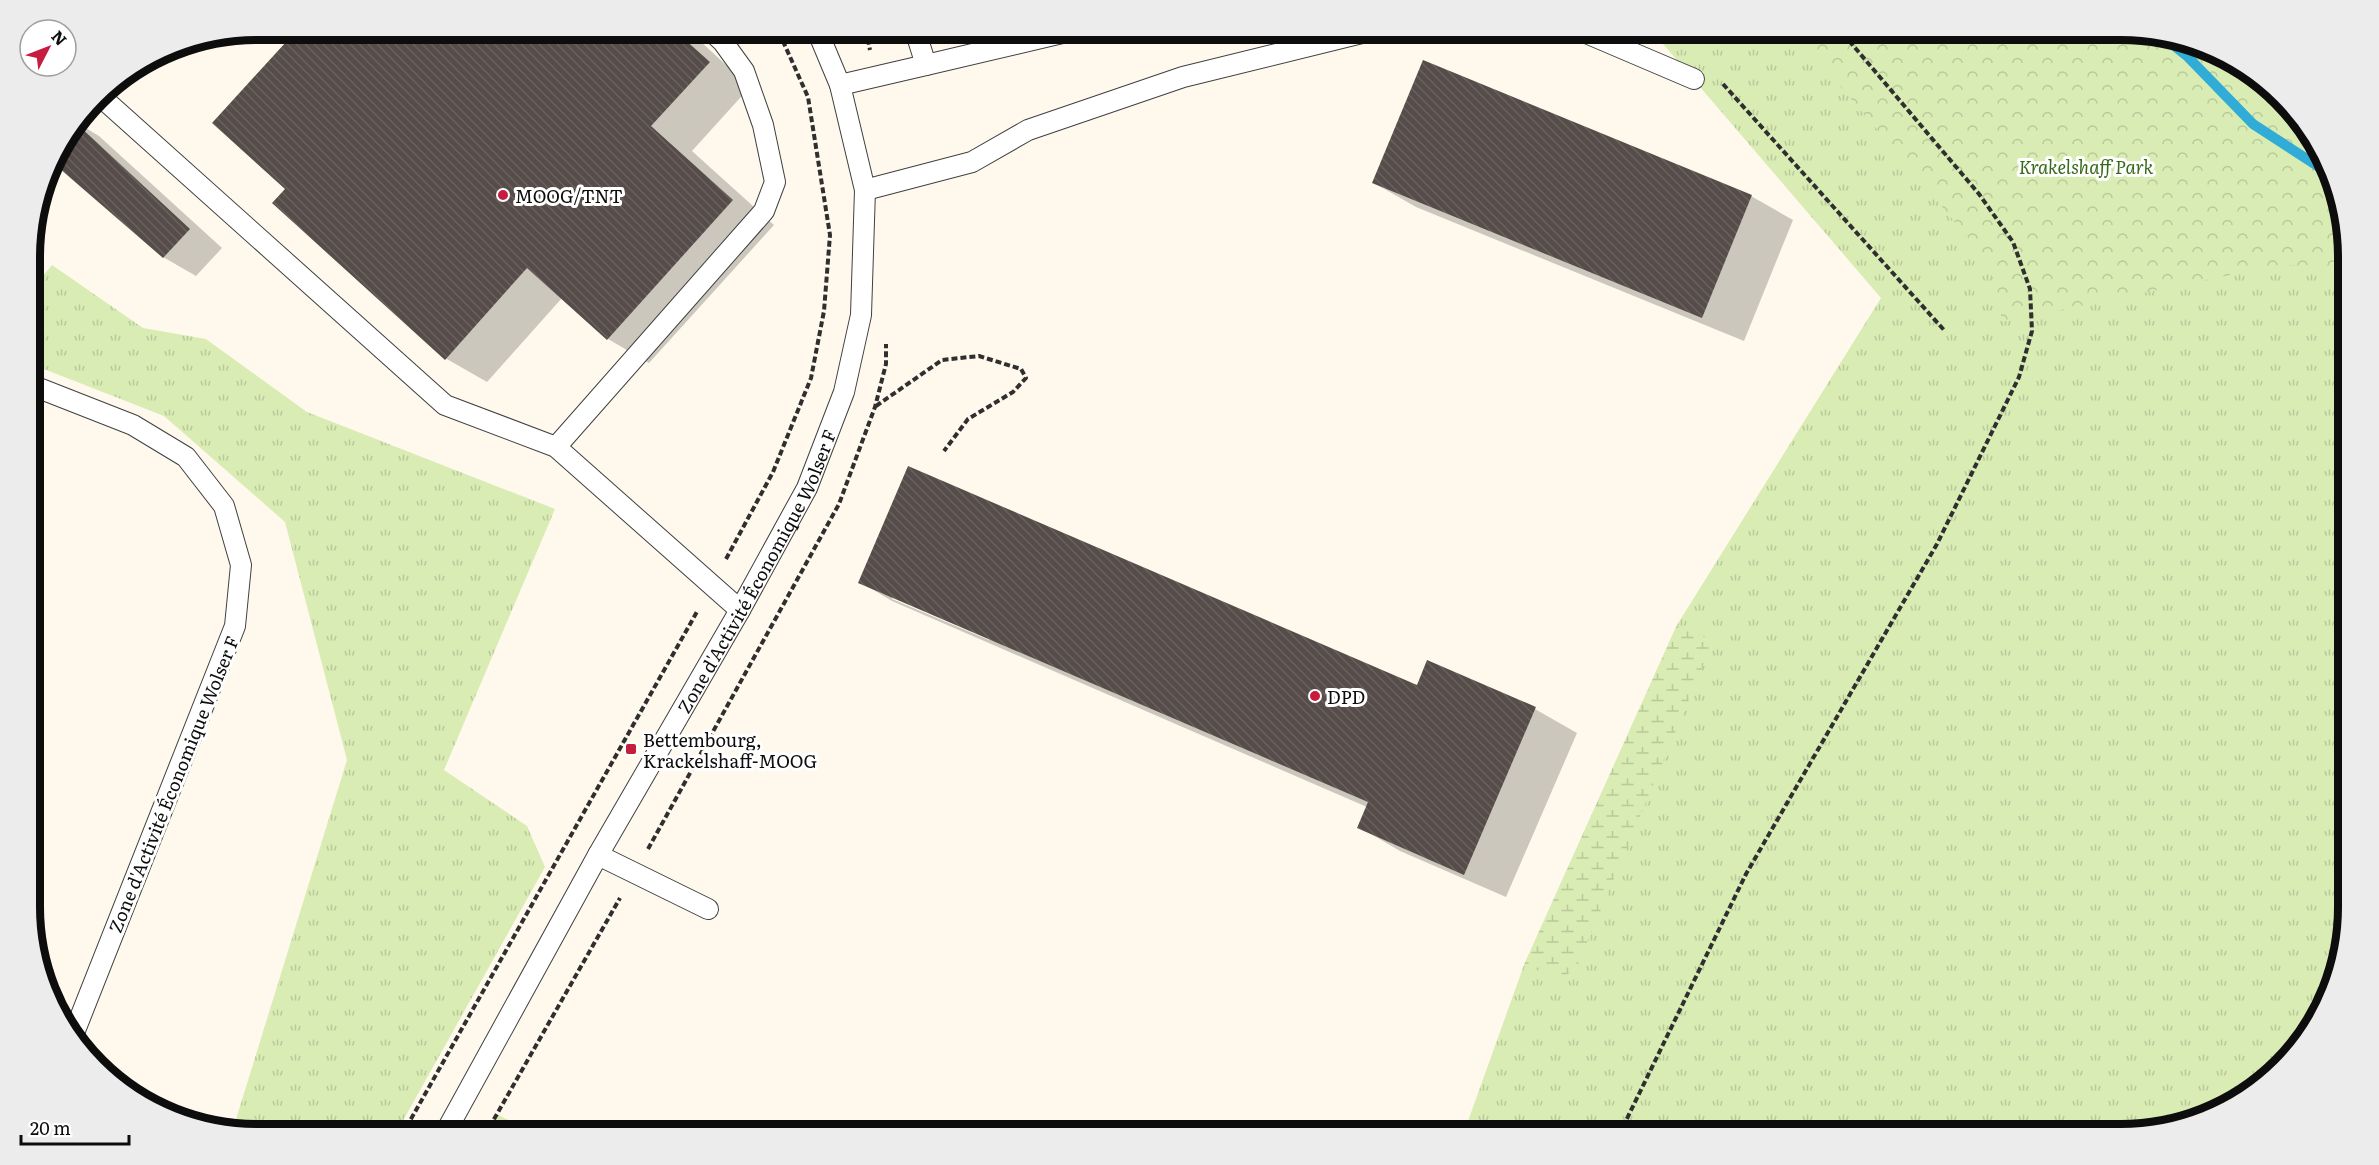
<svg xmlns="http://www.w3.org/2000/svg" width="2379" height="1165" font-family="Literata,serif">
  <defs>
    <pattern id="grass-tufts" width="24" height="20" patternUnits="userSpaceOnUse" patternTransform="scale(1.5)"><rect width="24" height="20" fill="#d9ecb4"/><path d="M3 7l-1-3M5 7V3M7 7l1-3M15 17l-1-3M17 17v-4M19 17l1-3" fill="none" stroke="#b9c99a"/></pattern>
    <pattern id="wetland-marsh" width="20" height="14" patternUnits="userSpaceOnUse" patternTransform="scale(1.5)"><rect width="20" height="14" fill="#d9ecb4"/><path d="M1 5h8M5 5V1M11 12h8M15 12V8" fill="none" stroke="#b9c99a"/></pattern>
    <pattern id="park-crowns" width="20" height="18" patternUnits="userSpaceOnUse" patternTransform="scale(1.5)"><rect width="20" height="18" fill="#d9ecb4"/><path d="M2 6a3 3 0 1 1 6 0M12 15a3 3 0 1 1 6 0" fill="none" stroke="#b9c99a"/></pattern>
    <pattern id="building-back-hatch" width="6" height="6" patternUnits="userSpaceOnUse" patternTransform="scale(1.5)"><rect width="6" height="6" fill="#564c49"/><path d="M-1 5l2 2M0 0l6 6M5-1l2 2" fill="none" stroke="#69615f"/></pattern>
  </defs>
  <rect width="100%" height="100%" fill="#fff9ed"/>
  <g fill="url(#grass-tufts)">
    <polygon points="1651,30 2122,30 2222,53 2302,119 2332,171 2347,228 2349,908 2326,1008 2293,1057 2248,1096 2195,1123 2136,1135 1463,1135 1524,965 1677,625 1881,298"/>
    <polygon points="52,265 143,328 206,339 307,412 555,509 444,770 527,826 545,867 395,1135 257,1135 233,1129 347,760 285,522 164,416 31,364 31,290"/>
    <polygon points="496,1114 540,1135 485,1135"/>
  </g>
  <polygon fill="url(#wetland-marsh)" points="1677,625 1703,636 1711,647 1576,969 1559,979 1524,965"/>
  <polygon fill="url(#park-crowns)" points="1793,30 2122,30 2222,53 2302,119 2332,171 2347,228 2347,269 2340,266 2279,265 2002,322 1997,290 1981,253"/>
  <g fill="#0003" fill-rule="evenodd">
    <polygon points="299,30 688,30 750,87 692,151 774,225 649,363 608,339 562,298 487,382 445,358 287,189"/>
    <polygon points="79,124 99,136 222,248 196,276 163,257 53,160"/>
    <polygon points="1374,183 1751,196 1793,220 1744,341 1416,207"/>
    <path d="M860 582 1535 709 1577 733 1506 897 1400 851 1359 827 1367 807 892 601ZM892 596 990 638 989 640 892 599Z"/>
  </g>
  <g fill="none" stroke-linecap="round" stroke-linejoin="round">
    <polyline stroke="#30acd6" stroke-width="10" points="2167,40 2187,56 2253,124 2333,176"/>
  </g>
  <g fill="url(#building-back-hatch)">
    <polygon points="297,30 674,30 710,62 651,126 733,200 607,340 527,268 445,360 272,203 285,189 212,123"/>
    <polygon points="1423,60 1752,195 1702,318 1372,183"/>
    <polygon points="78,125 190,229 163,258 52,162 54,156"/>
    <polygon points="908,466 1417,685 1427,660 1536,707 1464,875 1357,828 1368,802 858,583"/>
  </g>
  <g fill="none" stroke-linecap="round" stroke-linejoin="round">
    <g stroke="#404040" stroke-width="22">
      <g id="lane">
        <polyline points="1579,30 1694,79"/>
        <polyline points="926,65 1075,30"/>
        <polyline points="840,85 926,65 915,30"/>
        <polyline points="100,96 445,405 556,447 740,610"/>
        <polyline points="865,190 972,162 1028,130 1183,77 1374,30"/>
        <polyline points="31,385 133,425 186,457 224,506 241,565 235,626 72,1038"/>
        <polyline points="556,447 764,211 775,182 763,125 744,71 723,42 710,30"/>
        <polyline points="598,855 708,909"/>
        <path id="s1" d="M444 1135 598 855 740 610 807 488 844 392 861 315 865 190 840 85 817 30"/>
      </g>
    </g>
    <g stroke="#2f2f2f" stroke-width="4" stroke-dasharray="6 3" stroke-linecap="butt">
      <polyline points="866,30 870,50"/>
      <polyline points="1674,30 1685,43"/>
      <polyline points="2210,51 2248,75"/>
      <polyline points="1723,84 1944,330"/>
      <polyline points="876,406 942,360 979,356 1021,369 1026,378 1013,392 968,419 944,451"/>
      <polyline points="726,559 773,472 811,378 824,311 830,235 808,97 778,30"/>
      <polyline points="648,849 839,504 875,407 886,364 886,344"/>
      <polyline points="402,1135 698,610"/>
      <polyline points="485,1135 620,898"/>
      <polyline points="1619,1135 1746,874 1937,544 2019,377 2032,331 2030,289 2013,242 1979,194 1840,30"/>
    </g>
    <use href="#lane" stroke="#fff" stroke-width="20"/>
  </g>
  <g fill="#c61c3d" stroke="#fff" stroke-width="2">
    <circle cx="503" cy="195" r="6"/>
    <circle cx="1315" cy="696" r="6"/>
    <rect x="625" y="743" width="12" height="12" rx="3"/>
  </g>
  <g text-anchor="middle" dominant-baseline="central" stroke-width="6" stroke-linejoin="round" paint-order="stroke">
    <g font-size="18" font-style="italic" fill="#366919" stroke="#fff">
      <text x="2086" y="166">Krakelshaff Park</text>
    </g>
    <g font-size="18" fill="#0d0d0d" stroke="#fff" text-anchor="start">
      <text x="515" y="195">MOOG/TNT</text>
      <text x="1327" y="696">DPD</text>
      <text x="643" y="739">Bettembourg,<tspan x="643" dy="21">Krackelshaff-MOOG</tspan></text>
    </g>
    <g font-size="18" fill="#0d0d0d" stroke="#fff">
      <text stroke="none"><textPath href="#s1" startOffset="645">Zone d'Activité Économique Wolser F</textPath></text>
      <text transform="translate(173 784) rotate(-68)">Zone d'Activité Économique Wolser F</text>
    </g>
  </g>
  <path d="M0 0H2379V1165H0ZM257 40H2121A217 217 0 0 1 2338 257V907A217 217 0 0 1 2121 1124H257A217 217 0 0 1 40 907V257A217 217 0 0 1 257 40Z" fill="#ececec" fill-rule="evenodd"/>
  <path fill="none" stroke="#0d0d0d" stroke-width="8" d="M257 40H2121A217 217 0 0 1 2338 257V907A217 217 0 0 1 2121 1124H257A217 217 0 0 1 40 907V257A217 217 0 0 1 257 40Z"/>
  <g transform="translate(48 48) rotate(48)"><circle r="28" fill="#ffffff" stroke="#9e9e9e" stroke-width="1.5"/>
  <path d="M0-4.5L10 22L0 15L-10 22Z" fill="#c61c3d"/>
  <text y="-9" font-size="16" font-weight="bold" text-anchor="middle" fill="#0d0d0d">N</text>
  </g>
  <path d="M21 1135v9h108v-9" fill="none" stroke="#0d0d0d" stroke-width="3"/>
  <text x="30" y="1135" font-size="18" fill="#0d0d0d" stroke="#ffffff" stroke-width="4.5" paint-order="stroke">20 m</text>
</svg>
